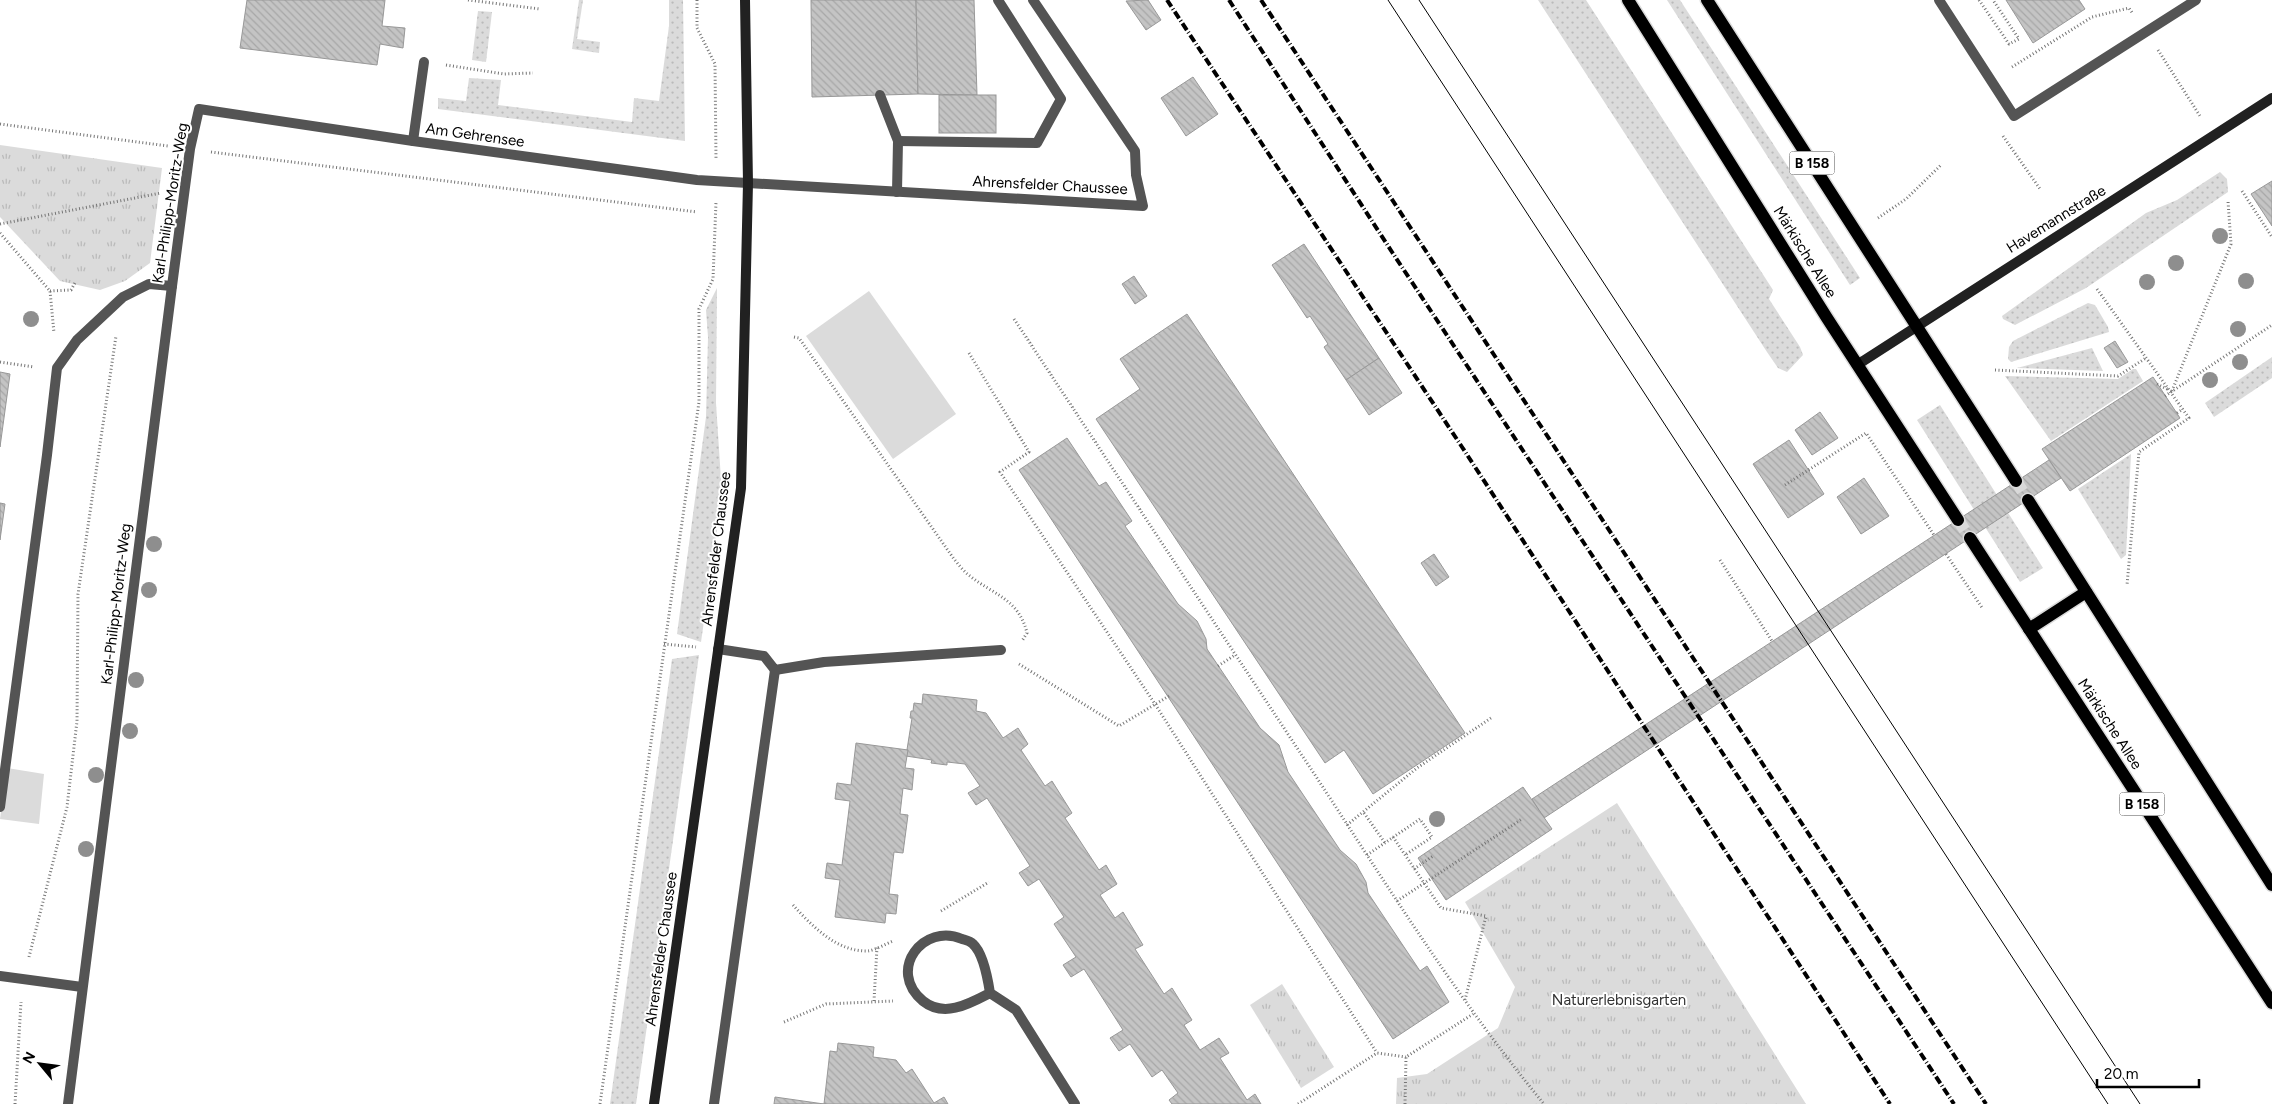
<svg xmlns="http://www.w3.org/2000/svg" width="2272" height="1104" font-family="Figtree,sans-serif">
  <defs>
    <pattern id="grass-dots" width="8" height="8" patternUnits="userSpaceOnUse" patternTransform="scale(1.25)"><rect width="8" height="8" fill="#dbdbdb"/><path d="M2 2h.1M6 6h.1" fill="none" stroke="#bababa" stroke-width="1.8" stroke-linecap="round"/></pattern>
    <pattern id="park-tufts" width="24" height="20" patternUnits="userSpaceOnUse" patternTransform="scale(1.25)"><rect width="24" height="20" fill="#dbdbdb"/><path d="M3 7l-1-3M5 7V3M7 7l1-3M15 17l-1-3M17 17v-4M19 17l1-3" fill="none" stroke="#bababa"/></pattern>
    <pattern id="building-back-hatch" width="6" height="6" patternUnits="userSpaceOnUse" patternTransform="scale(1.25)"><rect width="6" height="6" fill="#c4c4c4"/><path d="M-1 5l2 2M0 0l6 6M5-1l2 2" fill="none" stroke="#a7a7a7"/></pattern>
  </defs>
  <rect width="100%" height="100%" fill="#fff"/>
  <g fill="url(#grass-dots)">
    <polygon points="579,0 583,0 577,39 600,42 599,53 572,49"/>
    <polygon points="669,0 683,0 685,141 438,109 438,98 466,101 469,78 501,80 498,105 632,122 634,98 659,101 669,26"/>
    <polygon points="1538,0 1586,0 1773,290 1769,299 1800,347 1803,355 1787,372 1778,368 1767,352"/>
    <polygon points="1667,0 1680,0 1860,278 1850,285"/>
    <polygon points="478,11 492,12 486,62 472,60"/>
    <polygon points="2220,172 2227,179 2228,192 2086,288 2015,325 2003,319 2002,316 2146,213 2177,200"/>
    <polygon points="717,288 716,403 722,495 701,642 677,634 706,417 708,337 706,310"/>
    <polygon points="2088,303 2095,305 2108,327 2109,332 2011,362 2008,359 2009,347 2013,341"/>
    <polygon points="2092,348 2103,371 2017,368"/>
    <polygon points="2272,357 2272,378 2214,417 2205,403"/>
    <polygon points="2133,369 2136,369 2143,381 2051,441 2005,376 2118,379"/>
    <polygon points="1940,405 2043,568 2020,582 1917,420"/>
    <polygon points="2131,454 2126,555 2121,559 2078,489"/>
    <polygon points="699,655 636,1104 610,1104 672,659"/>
  </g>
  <g fill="url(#park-tufts)">
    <polygon points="0,145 162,168 150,263 125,281 100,290 60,281 0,217"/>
    <polygon points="1617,803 1806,1104 1396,1104 1397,1078 1427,1074 1498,1028 1515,987 1465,902"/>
    <polygon points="1282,984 1334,1067 1301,1088 1250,1005"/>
  </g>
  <g fill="#dbdbdb">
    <polygon points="869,291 956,414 893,459 806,336"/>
    <polygon points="7,768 44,774 39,824 0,819"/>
  </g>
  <g fill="url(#building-back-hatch)" stroke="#989898">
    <polygon points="247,0 385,0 382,26 405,28 403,48 380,44 377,65 240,48"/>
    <polygon points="811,0 916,0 918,94 812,97"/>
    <polygon points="916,0 974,0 977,95 918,94"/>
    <polygon points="1148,0 1161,20 1146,30 1126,1"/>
    <polygon points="2006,0 2079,0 2085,9 2033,43"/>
    <polygon points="1193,77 1218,114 1186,136 1161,98"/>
    <rect x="939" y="95" width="57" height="38"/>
    <polygon points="2272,181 2272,226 2251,194"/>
    <polygon points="1304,244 1379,358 1346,380 1324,347 1328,344 1310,316 1307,318 1272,265"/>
    <polygon points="1134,276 1147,296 1135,304 1122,284"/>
    <polygon points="1187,314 1465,733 1373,794 1344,750 1325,763 1096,419 1140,389 1120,359"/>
    <polygon points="2115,341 2128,362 2117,368 2104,348"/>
    <polygon points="1379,358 1402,393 1369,415 1346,380"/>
    <polygon points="0,372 10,374 0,447"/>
    <polygon points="2153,377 2180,418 2070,491 2042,449"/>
    <polygon points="1820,412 1838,438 1812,455 1795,430"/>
    <polygon points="1067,438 1099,486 1106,482 1132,521 1125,526 1178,604 1197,621 1206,639 1207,649 1260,728 1279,745 1288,772 1340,850 1356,864 1366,882 1368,893 1420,971 1427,966 1449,1002 1393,1039 1019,470"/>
    <polygon points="1789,440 1824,494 1788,518 1753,464"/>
    <polygon points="2049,460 2061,478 1544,818 1532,799"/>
    <polygon points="1864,478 1889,516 1861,534 1837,497"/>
    <polygon points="0,503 5,504 0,540"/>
    <polygon points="1434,554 1449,577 1436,586 1421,563"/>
    <polygon points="923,694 977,700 976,711 986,713 1003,738 1018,728 1028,744 1021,750 1045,786 1052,781 1072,813 1065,818 1099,870 1106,865 1117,884 1100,895 1115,918 1123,912 1143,945 1135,949 1164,994 1172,988 1192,1020 1184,1025 1200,1050 1219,1038 1229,1053 1220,1058 1247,1100 1255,1094 1261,1104 1172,1104 1169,1100 1178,1093 1162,1070 1152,1077 1130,1044 1119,1051 1110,1038 1123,1030 1084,969 1071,977 1063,965 1076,957 1054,924 1064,917 1039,879 1028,886 1019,873 1030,866 987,798 976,805 968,793 980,786 965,764 947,762 947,765 931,763 932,760 906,756 912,718 910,718 911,711 913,711 914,703 922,704"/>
    <polygon points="856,743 908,750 905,768 914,769 912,790 903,788 900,814 908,815 903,853 894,852 889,894 898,895 896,914 886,913 885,923 835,917 840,880 825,878 827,863 842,865 850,801 835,799 837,783 851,785"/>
    <polygon points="1523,787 1552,829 1446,900 1418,858"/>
    <polygon points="838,1043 874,1047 873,1057 896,1060 906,1073 912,1069 934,1103 944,1097 948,1104 824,1104 830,1051 837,1052"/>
    <polygon points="775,1097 824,1104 826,1104 774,1104"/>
  </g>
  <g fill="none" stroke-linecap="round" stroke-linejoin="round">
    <g stroke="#d9d9d9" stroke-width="12" stroke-dasharray="12 6" stroke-linecap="butt">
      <polyline points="2016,481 2028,500"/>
      <polyline points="1958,520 1970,538"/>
    </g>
    <g stroke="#dbdbdb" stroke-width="15">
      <g id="primary">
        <polyline points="1628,0 1827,318 1958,520"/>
        <polyline points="1707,0 2016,481"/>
        <polyline points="2028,500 2272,885"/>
        <polyline points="1970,538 2272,1003"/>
        <polyline points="2029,629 2086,592"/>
      </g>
    </g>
    <g stroke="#767676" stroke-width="3" stroke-dasharray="1 2.5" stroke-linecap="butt">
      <polyline points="468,0 540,9"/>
      <polyline points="697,0 697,28 715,64 716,159"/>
      <polyline points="1979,0 2009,44 2019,39 1993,0"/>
      <polyline points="2158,50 2200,116"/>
      <polyline points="446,65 504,74 533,73"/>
      <polyline points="2012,67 2092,17 2129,8 2133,14"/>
      <polyline points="0,124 168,146"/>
      <polyline points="2003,136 2040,189"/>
      <polyline points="211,152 697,212"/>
      <polyline points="2242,191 2272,237"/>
      <polyline points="1878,218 1906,199 1942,164"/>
      <polyline points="0,224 161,193"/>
      <polyline points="0,233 50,291 54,333"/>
      <polyline points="2097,289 2189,418 2139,452 2127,585"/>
      <polyline points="50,291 71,290 76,281"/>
      <path d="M1014 319C1114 470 1213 621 1313 772 1387 885 1458 1000 1544 1104"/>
      <path d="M794 337 799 338 954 559C959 565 964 572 970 576 994 595 1019 599 1027 633L1022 641"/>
      <polyline points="969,353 1029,452 1000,472 1155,704 1377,1053"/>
      <polyline points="0,362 34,367"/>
      <polyline points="1995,370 2118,376 2146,358"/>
      <polyline points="2157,384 2169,390"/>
      <polyline points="2172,391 2231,244 2228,201"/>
      <polyline points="2165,396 2272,325"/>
      <polyline points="2177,413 2183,409"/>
      <polyline points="1785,485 1866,433 1934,535"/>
      <polyline points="1946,554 1983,609"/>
      <polyline points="1720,560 1772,641"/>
      <polyline points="664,644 696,647"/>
      <polyline points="1019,664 1119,726 1169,696"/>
      <polyline points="1218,666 1235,655"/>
      <polyline points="1364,813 1385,843"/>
      <polyline points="1347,825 1417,768 1491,718"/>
      <polyline points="1393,837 1441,908 1486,916 1465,1000"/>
      <polyline points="1367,855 1420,819 1432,837 1405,855"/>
      <polyline points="1414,869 1433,856"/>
      <polyline points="1397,901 1522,819"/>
      <path d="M793 905C812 926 837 952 868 951 875 950 886 944 893 941"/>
      <polyline points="941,911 989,882"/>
      <polyline points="29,957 67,807 77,721 78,594 116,336"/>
      <polyline points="874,1001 877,947"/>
      <polyline points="784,1022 826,1004 893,1001"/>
      <polyline points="15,1104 21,1002"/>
      <polyline points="600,1104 699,402 699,309 713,279 716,202"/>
      <polyline points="1298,1104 1377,1053 1406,1057"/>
      <polyline points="1405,1104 1406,1057 1473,1014"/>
    </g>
    <g stroke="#545454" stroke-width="10">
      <polyline points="880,95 898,141 897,192"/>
      <polyline points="413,141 424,62"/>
      <polyline points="898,141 1037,143 1061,99 998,0"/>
      <polyline points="748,183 1143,206 1136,175 1135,151 1033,0"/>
      <polyline points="718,649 764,656 775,670 824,662 1001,650"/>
      <polyline points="0,807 47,455 57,368 77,340 123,297 149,284 172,286"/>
      <polyline points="0,976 82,987"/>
      <path d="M990 993C969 1004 944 1018 923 1001 886 970 924 922 962 939 965 940 970 941 973 944 983 953 988 980 990 993L1016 1010 1075 1104"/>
      <polyline points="714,1104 775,670"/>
    </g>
    <g stroke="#545454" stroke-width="10">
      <polyline points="1939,0 2014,116 2196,0"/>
      <polyline points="68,1104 172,286 190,149 199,109 413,141 697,180 748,183"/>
    </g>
    <g stroke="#212121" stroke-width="10">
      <polyline points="1857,365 2272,98"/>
      <polyline points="654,1104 741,488 748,183 745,0"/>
    </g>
    <use href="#primary" stroke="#000" stroke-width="12"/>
    <g stroke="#000" stroke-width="1">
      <polyline points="1388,0 2108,1104"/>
      <polyline points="1419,0 2140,1104"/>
    </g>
    <g stroke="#000" stroke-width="4" stroke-dasharray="8 2.5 1 2.5" stroke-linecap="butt">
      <polyline points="1167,0 1462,447 1890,1104"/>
      <polyline points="1229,0 1392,252 1954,1104"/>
      <polyline points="1261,0 1986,1104"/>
    </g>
  </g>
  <g fill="#8e8e8e">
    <circle cx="2220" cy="236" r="8"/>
    <circle cx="2176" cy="263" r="8"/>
    <circle cx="2246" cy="281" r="8"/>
    <circle cx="2147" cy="282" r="8"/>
    <circle cx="31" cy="319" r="8"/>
    <circle cx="2238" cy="329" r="8"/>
    <circle cx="2240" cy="362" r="8"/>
    <circle cx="2210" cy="380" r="8"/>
    <circle cx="154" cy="544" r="8"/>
    <circle cx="149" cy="590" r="8"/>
    <circle cx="136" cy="680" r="8"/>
    <circle cx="130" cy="731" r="8"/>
    <circle cx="96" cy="775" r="8"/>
    <circle cx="1437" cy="819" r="8"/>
    <circle cx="86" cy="849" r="8"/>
  </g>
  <g text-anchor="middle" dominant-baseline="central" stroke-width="4" stroke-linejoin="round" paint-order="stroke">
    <g fill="#fff" stroke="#4c4c4c" stroke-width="1">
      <rect x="1789.5" y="151.5" width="45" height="23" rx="4"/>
      <rect x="2119.5" y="792.5" width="45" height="23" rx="4"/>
    </g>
    <g font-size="14" font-weight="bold" fill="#000">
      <text x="1812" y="163">B 158</text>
      <text x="2142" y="804">B 158</text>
    </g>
    <g font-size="15" fill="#000" stroke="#fff">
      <text transform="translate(475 135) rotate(8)">Am Gehrensee</text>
      <text transform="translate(1050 185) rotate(3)">Ahrensfelder Chaussee</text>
      <text transform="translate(170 203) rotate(-81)">Karl-Philipp-Moritz-Weg</text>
      <text transform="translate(2056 219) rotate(-32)">Havemannstraße</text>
      <text transform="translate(1805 252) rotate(58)">Märkische Allee</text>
      <text transform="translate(716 549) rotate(-83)">Ahrensfelder Chaussee</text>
      <text transform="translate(116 604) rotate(-83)">Karl-Philipp-Moritz-Weg</text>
      <text transform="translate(2110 724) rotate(57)">Märkische Allee</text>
      <text transform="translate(661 949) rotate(-82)">Ahrensfelder Chaussee</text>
    </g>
    <g font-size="15" fill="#323232" stroke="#fff">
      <text x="1619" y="1000">Naturerlebnisgarten</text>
    </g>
  </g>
  <g transform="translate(40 1064) rotate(299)" stroke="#ffffff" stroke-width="4" paint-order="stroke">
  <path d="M0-4L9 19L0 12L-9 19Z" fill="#000000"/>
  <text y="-8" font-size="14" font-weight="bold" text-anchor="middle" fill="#000000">N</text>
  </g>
  <path d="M2097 1079v8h102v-8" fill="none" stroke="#000000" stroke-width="2.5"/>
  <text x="2104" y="1079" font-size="15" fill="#000000" stroke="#ffffff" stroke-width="4" paint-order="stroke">20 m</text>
</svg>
